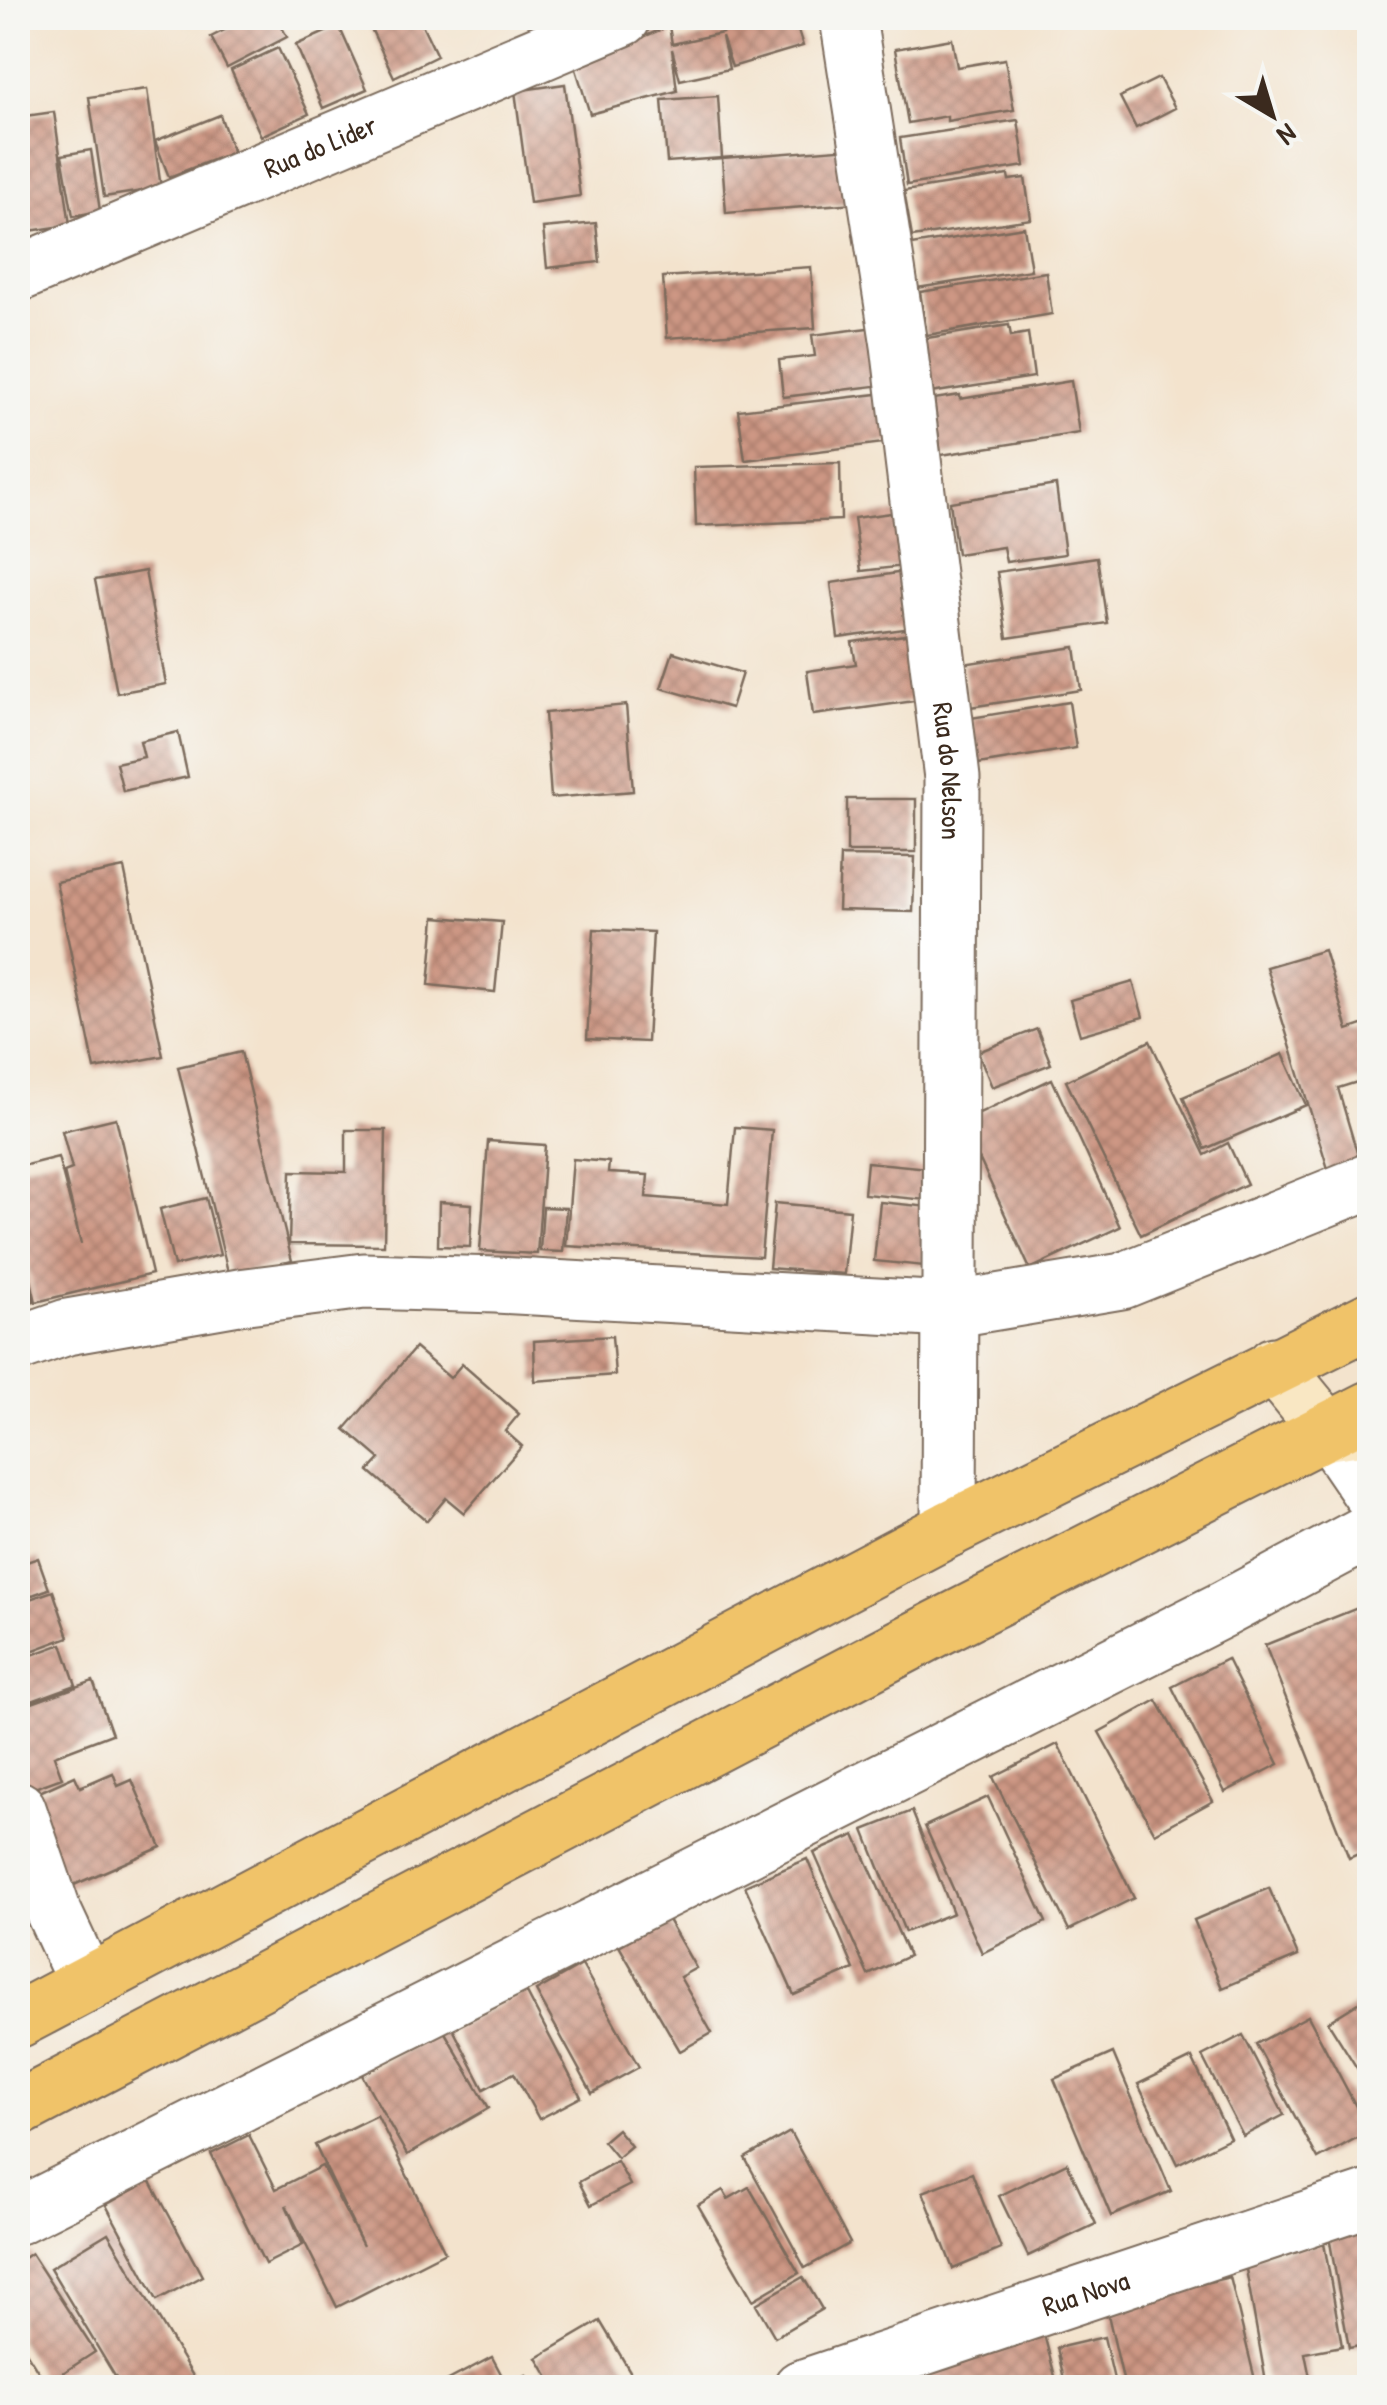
<svg xmlns="http://www.w3.org/2000/svg" width="1387" height="2405" font-family="'Patrick Hand',sans-serif">
  <defs>
    <pattern id="building-cross-hatch" width="8" height="8" patternUnits="userSpaceOnUse" patternTransform="scale(2.5)"><rect width="8" height="8" fill="#cd9784"/><path d="M0 0l8 8M0 8l8-8" fill="none" stroke="#a87b6b"/></pattern>
  </defs>
  <rect width="100%" height="100%" fill="#f6f6f2"/>
  <filter id="ink" filterUnits="userSpaceOnUse"><feTurbulence type="fractalNoise" baseFrequency=".01" numOctaves="2"/><feDisplacementMap in="SourceGraphic" scale="20" xChannelSelector="R" yChannelSelector="G"/><feConvolveMatrix kernelMatrix="1 2 1 2 8 2 1 2 1" color-interpolation-filters="sRGB"/></filter>
  <filter id="wash" filterUnits="userSpaceOnUse"><feTurbulence type="fractalNoise" baseFrequency=".0048" numOctaves="4" result="noise"/><feDisplacementMap in="SourceGraphic" scale="40" xChannelSelector="R" yChannelSelector="G"/><feGaussianBlur stdDeviation="2.25" result="paint"/><feColorMatrix in="noise" values="0 0 0 0 0 0 0 0 0 0 0 0 0 0 0 0 0 1.4 0 .05"/><feComposite in="paint" operator="in"/></filter>
  <g filter="url(#wash)">
    <rect width="100%" height="100%" fill="#f3e3cd"/>
    <g id="blocks">
      <g fill="url(#building-cross-hatch)">
        <polygon points="248,18 277,18 287,37 227,68 211,37"/>
        <polygon points="366,18 419,18 437,56 394,77"/>
        <polygon points="717,18 794,18 803,46 732,67 722,37 729,69 680,80 672,49 677,91 590,114 575,66 669,26 672,44 722,33"/>
        <polygon points="339,26 367,89 323,108 296,45"/>
        <polygon points="952,39 957,67 1005,59 1014,110 947,121 947,116 908,123 895,49"/>
        <polygon points="278,48 309,114 261,136 231,70"/>
        <polygon points="1159,78 1175,108 1136,128 1120,97"/>
        <polygon points="565,84 580,196 530,203 515,91"/>
        <polygon points="147,89 161,188 104,197 89,97"/>
        <polygon points="718,96 722,158 667,162 662,100"/>
        <polygon points="54,112 70,225 29,231 18,151 18,117"/>
        <polygon points="220,115 233,152 169,177 155,141"/>
        <polygon points="1018,120 1025,166 907,185 900,138"/>
        <polygon points="851,148 856,203 726,213 722,158"/>
        <polygon points="91,150 100,211 73,216 62,155"/>
        <polygon points="1008,175 1009,180 1025,178 1031,219 912,237 904,191"/>
        <polygon points="596,223 600,262 547,268 543,228"/>
        <polygon points="1024,227 1031,270 917,288 911,245"/>
        <polygon points="811,267 815,328 667,338 663,277"/>
        <polygon points="1046,272 1052,314 927,335 920,292"/>
        <polygon points="1009,325 1011,336 1028,333 1034,377 930,393 921,339"/>
        <polygon points="876,327 883,385 783,397 779,360 815,356 812,335"/>
        <polygon points="1071,381 1079,433 941,455 934,399 960,395 960,399"/>
        <polygon points="886,393 892,442 745,460 738,410"/>
        <polygon points="840,463 841,520 696,526 694,467"/>
        <polygon points="1056,485 1065,554 1006,562 1003,547 957,554 950,502"/>
        <polygon points="899,512 905,566 861,571 854,518"/>
        <polygon points="1097,557 1107,623 1007,638 997,572"/>
        <polygon points="145,571 166,684 117,693 95,580"/>
        <polygon points="904,572 912,628 838,638 831,583"/>
        <polygon points="913,634 922,700 813,715 807,671 856,664 852,642"/>
        <polygon points="1075,647 1081,690 970,707 963,664"/>
        <polygon points="673,652 742,673 731,708 661,688"/>
        <polygon points="1069,702 1076,748 978,764 971,718"/>
        <polygon points="626,705 633,791 551,798 545,713"/>
        <polygon points="178,732 188,777 123,791 116,763 144,757 140,741"/>
        <rect x="847" y="799" width="69" height="53"/>
        <polygon points="840,856 915,857 913,912 838,910"/>
        <polygon points="124,868 163,1056 95,1069 56,882"/>
        <polygon points="435,917 502,922 495,992 429,985"/>
        <polygon points="594,929 653,932 647,1042 587,1039"/>
        <polygon points="1324,950 1348,1030 1368,1023 1370,1029 1370,1078 1338,1088 1360,1163 1329,1172 1266,967"/>
        <polygon points="1133,982 1143,1017 1080,1035 1070,1000"/>
        <polygon points="1037,1029 1051,1064 992,1087 978,1052"/>
        <polygon points="1150,1041 1205,1155 1228,1143 1247,1184 1141,1235 1066,1081"/>
        <polygon points="241,1052 292,1261 229,1276 178,1067"/>
        <polygon points="1283,1054 1306,1105 1205,1149 1183,1097"/>
        <polygon points="1052,1079 1120,1227 1030,1269 962,1121"/>
        <polygon points="116,1118 152,1274 36,1302 18,1225 18,1167 58,1157 81,1244 64,1172 72,1169 62,1131"/>
        <polygon points="735,1127 772,1130 761,1257 566,1246 573,1159 609,1162 608,1173 648,1175 646,1197 728,1204"/>
        <polygon points="346,1130 386,1130 384,1245 289,1244 291,1171 346,1172"/>
        <polygon points="488,1141 545,1145 537,1254 480,1251"/>
        <polygon points="867,1162 929,1168 926,1200 864,1194"/>
        <polygon points="206,1198 220,1255 174,1266 160,1209"/>
        <polygon points="439,1202 472,1204 470,1247 438,1246"/>
        <polygon points="880,1202 930,1207 924,1266 874,1261"/>
        <polygon points="775,1203 850,1210 844,1274 769,1268"/>
        <polygon points="543,1207 566,1208 563,1252 540,1251"/>
        <polygon points="18,1238 34,1301 18,1305"/>
        <polygon points="612,1336 615,1375 535,1381 534,1341"/>
        <polygon points="415,1348 450,1378 462,1364 519,1414 505,1431 522,1446 464,1513 446,1498 427,1521 369,1471 380,1459 345,1429"/>
        <polygon points="38,1558 49,1589 21,1599 18,1588 18,1565"/>
        <polygon points="53,1591 69,1637 18,1656 18,1603"/>
        <polygon points="1370,1603 1370,1849 1349,1858 1265,1645"/>
        <polygon points="62,1644 76,1685 18,1706 18,1660"/>
        <polygon points="1227,1659 1279,1764 1225,1792 1172,1687"/>
        <polygon points="93,1681 112,1734 54,1756 62,1778 29,1790 18,1759 18,1708"/>
        <polygon points="1157,1700 1213,1801 1155,1833 1099,1732"/>
        <polygon points="1058,1744 1134,1898 1069,1930 993,1777"/>
        <polygon points="113,1773 118,1786 132,1780 161,1847 67,1888 26,1798 75,1776 80,1787"/>
        <polygon points="988,1797 1046,1922 982,1953 925,1826"/>
        <polygon points="912,1811 953,1913 905,1932 864,1830"/>
        <polygon points="855,1835 909,1956 868,1975 814,1853"/>
        <polygon points="807,1859 854,1969 794,1995 745,1886"/>
        <polygon points="1269,1888 1298,1956 1222,1988 1194,1920"/>
        <polygon points="667,1918 696,1968 680,1977 712,2033 680,2051 619,1946"/>
        <polygon points="582,1965 639,2067 592,2093 536,1991"/>
        <polygon points="526,1991 581,2097 539,2119 514,2073 484,2089 453,2029"/>
        <polygon points="1370,1996 1370,2089 1328,2022"/>
        <polygon points="1308,2016 1369,2131 1318,2159 1256,2044"/>
        <polygon points="443,2029 489,2108 407,2155 362,2075"/>
        <polygon points="1243,2035 1284,2115 1243,2136 1202,2056"/>
        <polygon points="1113,2053 1171,2191 1111,2216 1054,2079"/>
        <polygon points="1192,2058 1230,2138 1177,2164 1138,2084"/>
        <polygon points="377,2115 445,2252 337,2307 286,2205 303,2245 265,2264 211,2154 249,2135 276,2189 322,2166 363,2246 315,2145"/>
        <polygon points="617,2129 631,2146 617,2158 603,2141"/>
        <polygon points="790,2132 850,2243 805,2268 745,2158"/>
        <polygon points="617,2161 630,2185 591,2205 579,2182"/>
        <polygon points="1067,2163 1096,2224 1028,2256 999,2196"/>
        <polygon points="972,2173 1001,2249 953,2269 923,2192"/>
        <polygon points="150,2180 202,2276 157,2300 106,2205"/>
        <polygon points="749,2187 799,2273 753,2300 698,2205 723,2190 728,2199"/>
        <polygon points="1363,2224 1370,2260 1370,2344 1349,2348 1328,2231"/>
        <polygon points="108,2233 199,2386 196,2388 122,2388 50,2268"/>
        <polygon points="1324,2243 1342,2346 1305,2353 1312,2388 1267,2388 1244,2258"/>
        <polygon points="31,2253 95,2352 46,2384 18,2339 18,2262"/>
        <polygon points="803,2277 822,2309 775,2337 756,2304"/>
        <polygon points="1230,2277 1257,2388 1125,2388 1106,2306"/>
        <polygon points="1039,2315 1058,2388 931,2388 920,2348"/>
        <polygon points="600,2321 640,2388 555,2388 537,2358"/>
        <polygon points="1104,2337 1116,2388 1066,2388 1057,2348"/>
        <polygon points="492,2357 507,2385 526,2375 533,2388 443,2388 441,2384"/>
      </g>
    </g>
  </g>
  <g filter="url(#ink)">
    <use href="#blocks" fill-opacity="0" stroke="#7b6b5b" stroke-width="2.5"/>
    <g fill="none" stroke-linecap="round" stroke-linejoin="round">
      <g stroke="#7b6b5b" stroke-width="59">
        <g id="minor">
          <path id="s1" d="M848 18 899 345 952 778 949 1529"/>
          <path id="s2" d="M18 274 623 18"/>
          <polyline points="18,1344 67,1327 239,1297 364,1281 496,1285 949,1310 1122,1281 1370,1181"/>
          <polyline points="1329,1432 1370,1492"/>
          <polyline points="18,1809 53,1911 87,1984"/>
          <polyline points="18,2216 1222,1610 1370,1531"/>
          <path id="s3" d="M801 2388 1370 2198"/>
        </g>
      </g>
      <g stroke="#7b6b5b" stroke-width="59">
        <polyline id="secondary" points="1274,1365 1329,1432 1370,1426"/>
      </g>
      <g stroke="#7b6b5b" stroke-width="59">
        <g id="primary">
          <polyline points="18,2020 949,1529 1370,1320"/>
          <polyline points="18,2109 938,1628 1370,1409"/>
        </g>
      </g>
      <use href="#minor" stroke="#fff" stroke-width="55"/>
      <use href="#secondary" stroke="#f9e7c3" stroke-width="55"/>
      <use href="#primary" stroke="#f0c369" stroke-width="55"/>
    </g>
  </g>
  <g text-anchor="middle" dominant-baseline="central" stroke-width="8" stroke-linejoin="round" paint-order="stroke">
    <g font-size="28" fill="#3b2a1e" stroke="#f6f6f2">
      <text stroke="none"><textPath href="#s2" startOffset="328">Rua do Lider</textPath></text>
      <text stroke="none"><textPath href="#s1" startOffset="760">Rua do Nelson</textPath></text>
      <text stroke="none"><textPath href="#s3" startOffset="300">Rua Nova</textPath></text>
    </g>
  </g>
  <rect width="1387" height="2405" fill="none" stroke="#f6f6f2" stroke-width="60"/>
  <g transform="translate(1272 115) rotate(142)" stroke="#f6f6f2" stroke-width="8" paint-order="stroke">
  <path d="M0-8L18 38L0 25L-18 38Z" fill="#3b2a1e"/>
  <text y="-15" font-size="28" font-weight="bold" text-anchor="middle" fill="#3b2a1e">N</text>
  </g>
</svg>
